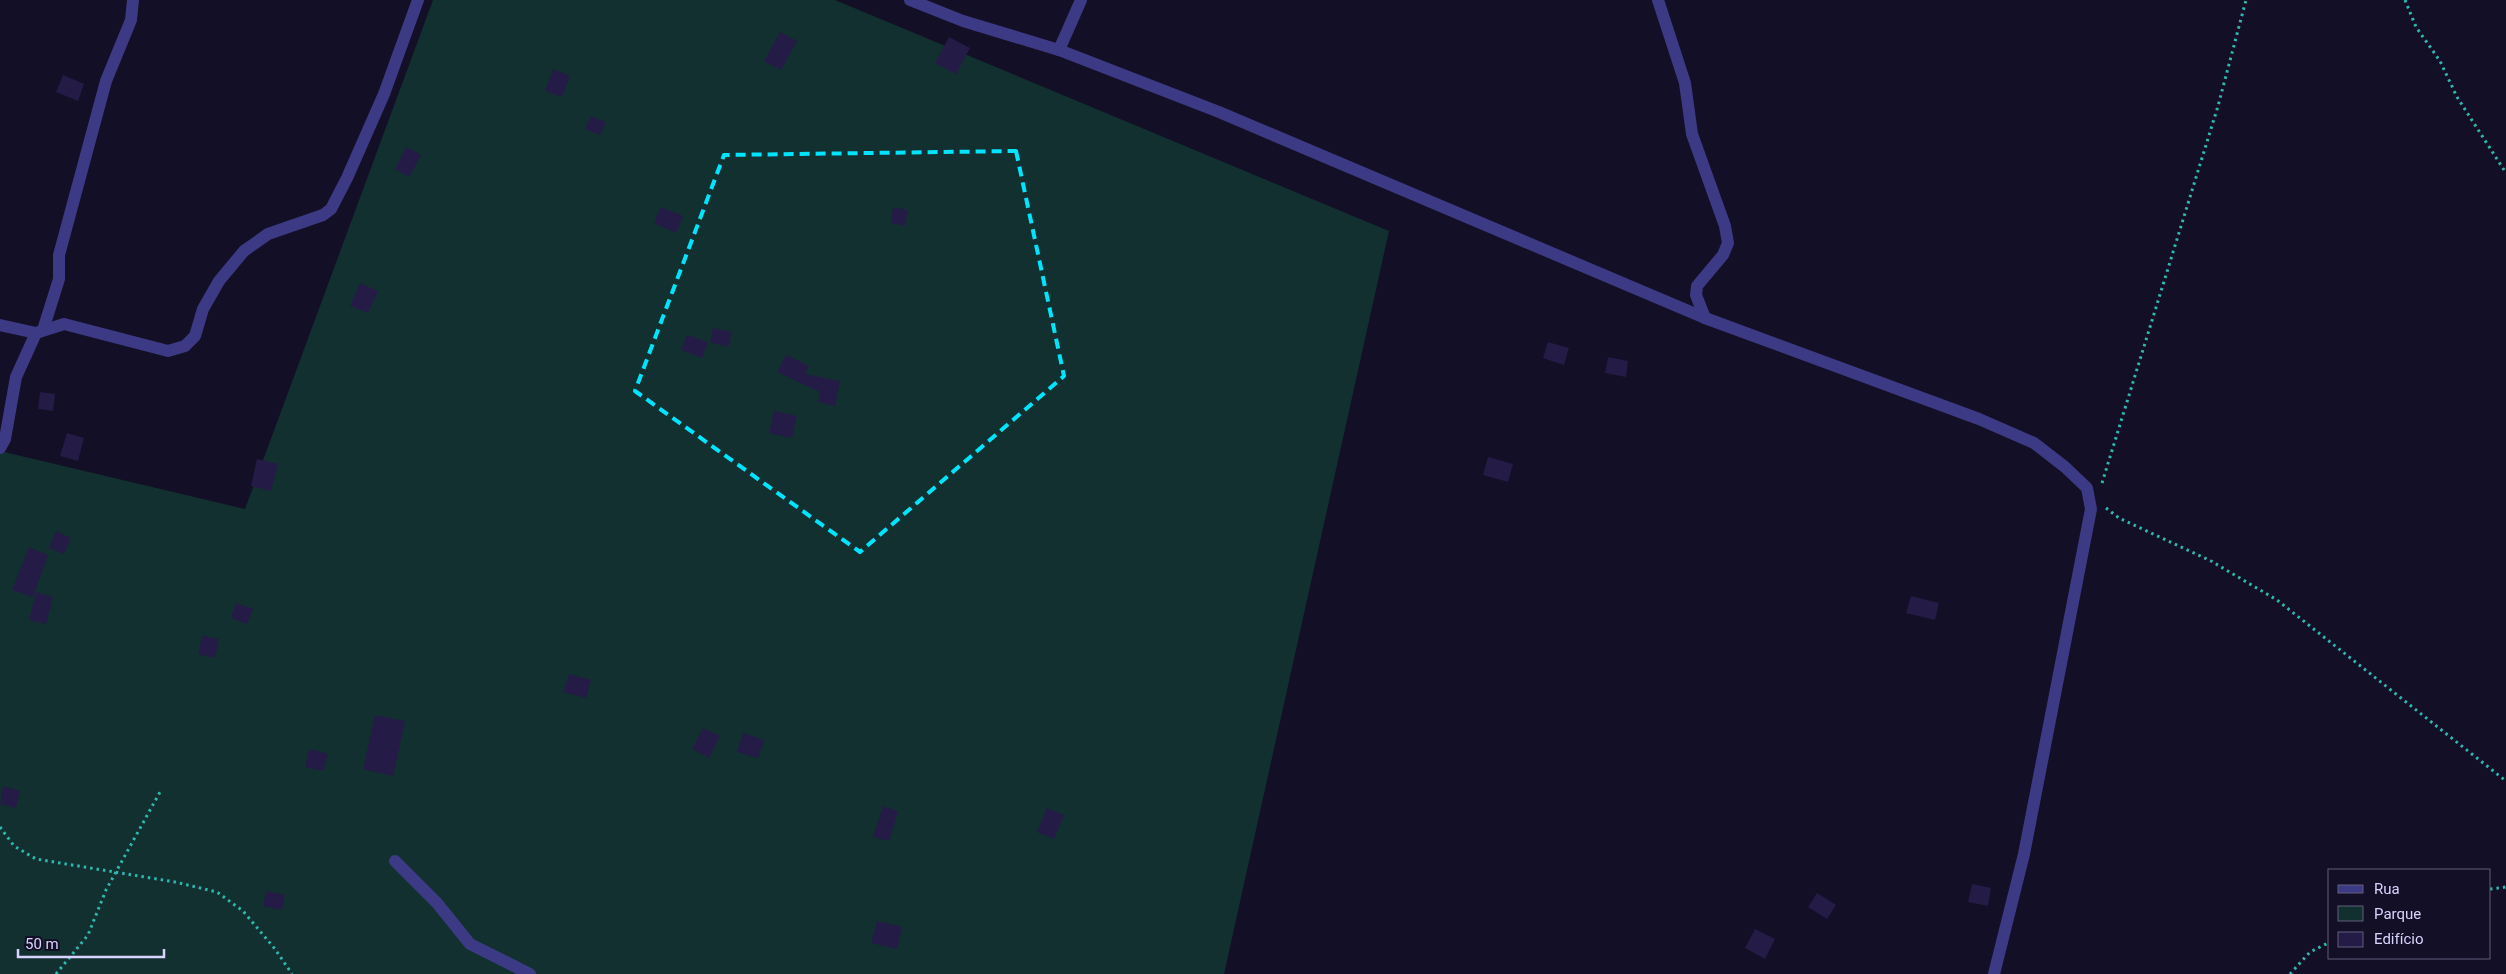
<svg xmlns="http://www.w3.org/2000/svg" width="2506" height="974" font-family="Roboto,sans-serif">
  <rect width="100%" height="100%" fill="#130f26"/>
  <polygon fill="#12302f" points="433,0 835,0 1389,231 1224,974 0,974 0,451 245,509"/>
  <g fill="#241b47">
    <polygon points="780,32 797,41 781,70 764,61"/>
    <polygon points="949,37 970,48 956,74 935,63"/>
    <polygon points="553,69 570,76 562,97 545,91"/>
    <polygon points="63,75 84,84 78,101 56,92"/>
    <polygon points="591,116 606,122 600,135 585,129"/>
    <polygon points="406,147 421,155 409,177 395,169"/>
    <polygon points="661,207 683,216 676,233 654,223"/>
    <polygon points="893,207 908,210 905,226 891,223"/>
    <polygon points="360,283 378,291 368,313 350,306"/>
    <polygon points="713,328 732,332 728,347 710,342"/>
    <polygon points="687,335 708,342 702,358 681,350"/>
    <polygon points="1548,342 1569,348 1564,365 1543,358"/>
    <polygon points="786,355 809,366 805,374 840,381 835,406 818,402 820,392 777,372"/>
    <polygon points="1608,357 1628,361 1626,377 1605,373"/>
    <polygon points="40,392 55,394 53,411 38,409"/>
    <polygon points="774,411 797,416 792,438 769,433"/>
    <polygon points="67,433 84,438 78,461 60,456"/>
    <polygon points="1488,457 1513,464 1508,482 1483,475"/>
    <polygon points="257,459 278,464 271,491 251,486"/>
    <polygon points="56,531 71,538 64,554 49,548"/>
    <polygon points="29,547 48,555 33,597 12,590"/>
    <polygon points="36,592 53,597 46,624 29,620"/>
    <polygon points="1911,596 1939,603 1935,620 1906,613"/>
    <polygon points="236,603 253,609 247,624 231,618"/>
    <polygon points="202,636 219,639 215,658 198,654"/>
    <polygon points="569,674 591,680 586,698 563,692"/>
    <polygon points="375,715 405,721 393,776 363,769"/>
    <polygon points="703,728 720,736 709,758 692,749"/>
    <polygon points="743,733 764,740 758,758 737,752"/>
    <polygon points="309,749 328,754 323,771 305,767"/>
    <polygon points="3,786 20,791 16,808 0,804"/>
    <polygon points="883,806 898,811 889,841 873,837"/>
    <polygon points="1047,808 1064,815 1054,839 1037,832"/>
    <polygon points="1972,884 1991,888 1988,906 1968,902"/>
    <polygon points="266,891 285,895 282,910 263,906"/>
    <polygon points="1817,893 1836,905 1827,919 1808,907"/>
    <polygon points="877,921 902,927 897,949 871,943"/>
    <polygon points="1755,929 1775,939 1765,959 1745,948"/>
  </g>
  <g fill="none" stroke-linecap="round" stroke-linejoin="round">
    <g stroke="#2fb8b0" stroke-width="3" stroke-dasharray="2.5 4" stroke-linecap="butt">
      <polyline points="2405,0 2416,27 2440,61 2457,97 2506,173"/>
      <polyline points="2102,483 2218,106 2246,0"/>
      <polyline points="2106,508 2119,518 2211,561 2277,600 2506,781"/>
      <polyline points="0,827 14,846 36,859 175,882 217,892 243,911 275,949 292,974"/>
      <polyline points="2490,889 2506,887"/>
      <polyline points="56,974 88,935 106,890 160,792"/>
      <polyline points="2290,974 2310,952 2330,942"/>
    </g>
    <g stroke="#3d3a85" stroke-width="12">
      <polyline points="910,0 963,21 1059,50 1219,112 1705,318 1979,419 2034,443 2065,467 2087,488 2091,509 2024,854 1994,974"/>
      <polyline points="1658,0 1685,83 1692,134 1725,226 1728,243 1723,255 1697,286 1696,295 1705,318"/>
      <polyline points="1059,50 1081,0"/>
      <polyline points="0,325 36,333 64,324 168,351 185,346 195,336 203,309 219,281 244,251 268,234 323,215 331,209 347,178 384,94 418,0"/>
      <polyline points="43,330 59,279 59,255 106,81 131,20 133,0"/>
      <polyline points="0,448 5,439 16,377 36,333"/>
      <polyline points="395,861 437,903 470,944 530,974"/>
    </g>
  </g>
  <path fill="none" stroke="#00e5ff" stroke-width="4" stroke-dasharray="10 6" stroke-linejoin="round" d="M1016 151 1064 376 860 552 635 391 724 155Z"/>
  <rect x="2328" y="869" width="162" height="90" fill="#130f26" stroke="#625e7d"/>
  <rect x="2338" y="885" width="25" height="8" fill="#3d3a85" stroke="#625e7d"/>
  <text x="2374" y="894" font-size="15" fill="#d9d4ff">Rua</text>
  <rect x="2338" y="906" width="25" height="15" fill="#12302f" stroke="#625e7d"/>
  <text x="2374" y="919" font-size="15" fill="#d9d4ff">Parque</text>
  <rect x="2338" y="932" width="25" height="15" fill="#241b47" stroke="#625e7d"/>
  <text x="2374" y="944" font-size="15" fill="#d9d4ff">Edifício</text>
  <path d="M18 949v8h146v-8" fill="none" stroke="#d9d4ff" stroke-width="2.5"/>
  <text x="25" y="949" font-size="15" fill="#d9d4ff" stroke="#130f26" stroke-width="4" paint-order="stroke">50 m</text>
</svg>
